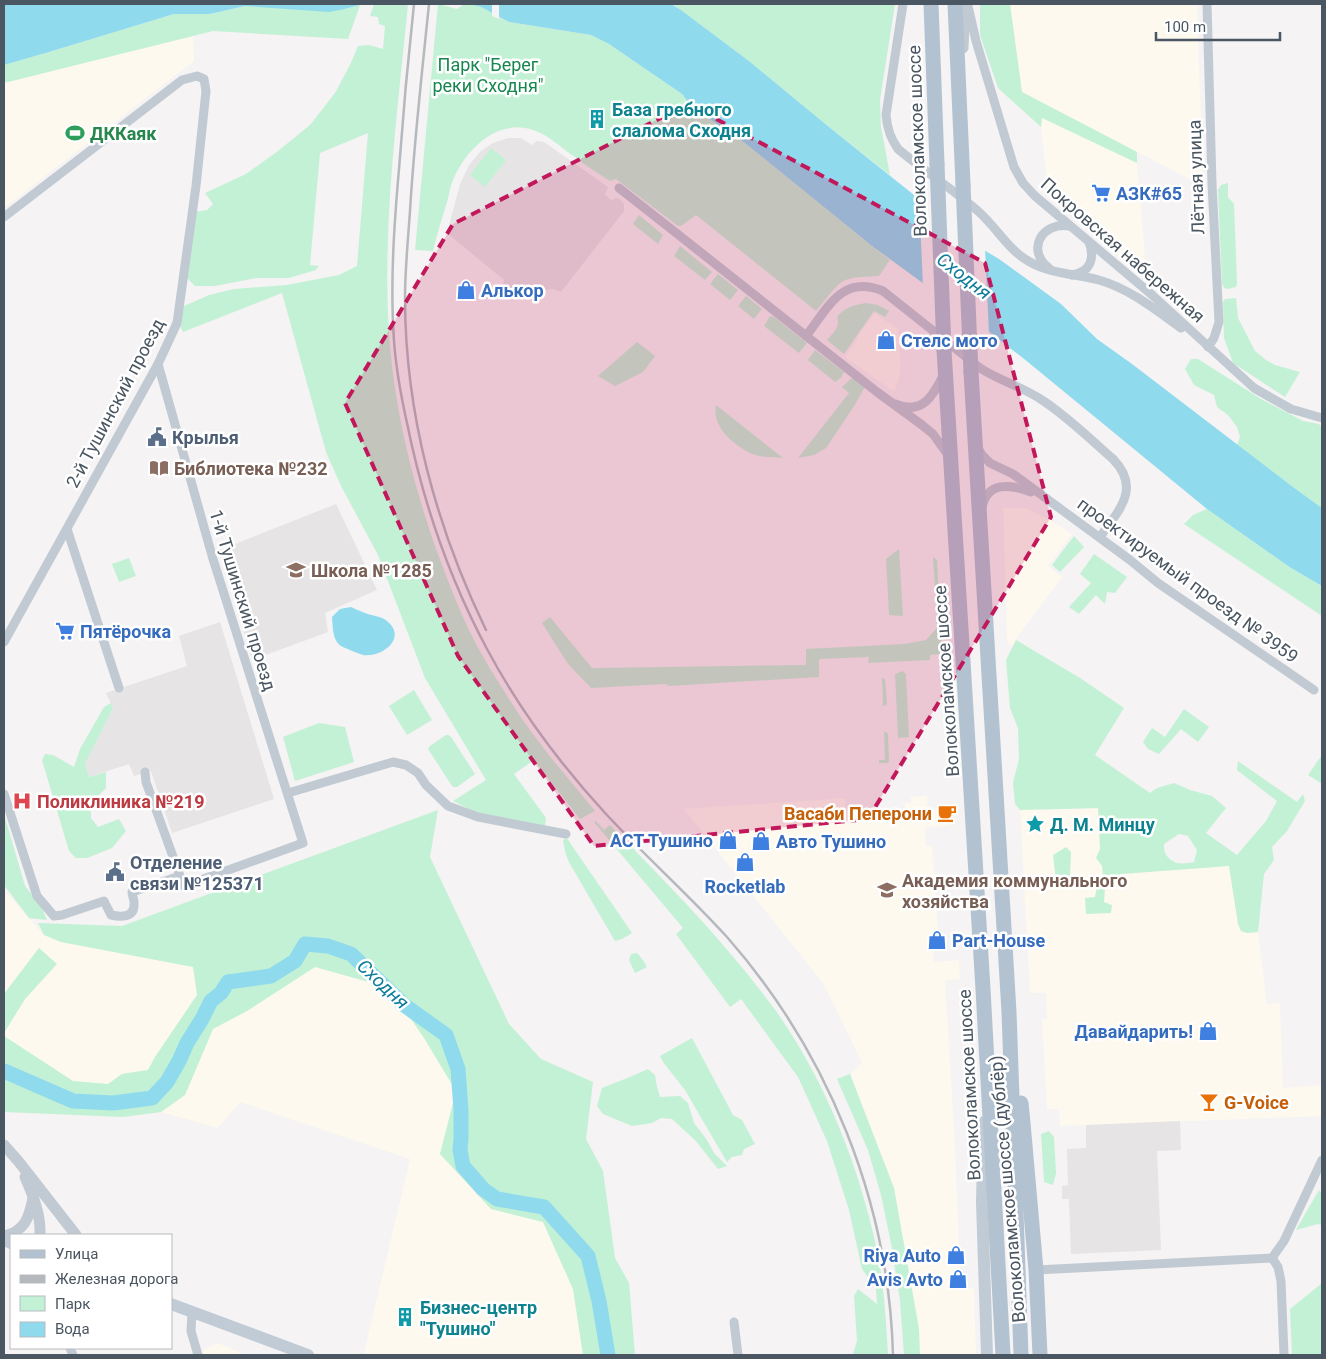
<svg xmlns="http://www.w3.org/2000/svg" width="1326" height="1359" font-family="Roboto,sans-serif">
  <rect width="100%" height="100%" fill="#f5f3f3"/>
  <g fill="#fdf9ef">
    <polygon points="1010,4 1197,4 1203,186 1022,92"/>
    <polygon points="193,36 194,61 4,208 4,83"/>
    <polygon points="1042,117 1137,163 1147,281 1048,193 1041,127"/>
    <polygon points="875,313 898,329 901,365 899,378 894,392 844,356 846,355 857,340 858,335"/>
    <polygon points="1003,508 1025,508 1051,520 1072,534 1048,566 1062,577 1020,633 1012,646 1007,641"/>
    <polygon points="927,796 928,809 950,808 951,825 925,828 926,846 932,846 939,944 932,945 934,962 959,960 960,979 945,981 954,1127 961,1288 974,1288 976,1355 920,1355 919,1329 894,1188 850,1074 862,1062 823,983 684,809 845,798 847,819 860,818 860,814 905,811 905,803 911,802 911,797"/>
    <polygon points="1117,808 1122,874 1229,866 1238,924 1241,931 1247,933 1258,932 1267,1004 1280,1003 1283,1088 1322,1085 1322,1116 1060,1126 1059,1109 1047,1109 1042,1019 1047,1019 1046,993 1030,993 1020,810"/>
    <polygon points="4,890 44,935 61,942 193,967 197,995 155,1057 148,1070 122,1074 108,1084 73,1081 4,1036 4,1033 25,999 56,964 38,949 4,994"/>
    <polygon points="315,967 390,988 424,1038 456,1091 440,1154 491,1209 543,1222 573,1289 583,1355 370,1355 364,1353 410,1159 240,1102 218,1128 161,1112 185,1095 213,1029 247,1011"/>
    <polygon points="218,1343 246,1355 247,1355 203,1355 202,1351"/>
  </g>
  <g fill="#e6e4e5">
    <polygon points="508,138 521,138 532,145 537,141 544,142 608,187 605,195 608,197 611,200 617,198 620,199 624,204 624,211 561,292 553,289 501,297 504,280 447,233 460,184 469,165 481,151 493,143"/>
    <polygon points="336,504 377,590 325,613 328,632 252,660 220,550"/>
    <polygon points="220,622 274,799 172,833 151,771 134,776 129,764 89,777 85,764 113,708 106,693 187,666 179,636"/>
    <polygon points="1180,1121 1181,1150 1157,1151 1161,1250 1071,1254 1069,1199 1062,1199 1062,1186 1068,1185 1067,1149 1086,1148 1086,1125"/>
  </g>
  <g fill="#c3f1d5" fill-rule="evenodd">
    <path d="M374 4H408C398 107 384 211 388 314 391 394 409 471 435 546 447 578 459 611 475 642 484 659 495 677 506 694 531 736 564 773 595 811L580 819 534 760 514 774 546 818 545 826 475 812 453 801 486 780 425 678 378 555 341 486 326 452 282 293 183 332 179 324 182 307 209 295 234 289 287 285 318 279 339 275 357 266 368 133 320 153 310 265 319 266 316 270 289 278H256L215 286H195L187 278 195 212 207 210 213 204 205 193 246 174 278 151 310 125 335 93 350 65 358 46 369 45 383 49 385 26 379 24 378 17 370 16Z"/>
    <path d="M438 4 457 9 464 4H469L481 7 509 22 591 35 609 44 682 94 693 107 745 143 872 246 890 260 879 276C868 277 854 276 843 281 835 286 823 303 816 311L696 215 681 226H678L616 179 610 181C598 173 586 166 575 157 561 148 549 135 533 130 497 118 466 149 453 180 450 187 449 195 447 202 442 218 437 234 433 251L415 250Z"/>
    <polygon points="671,4 895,4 880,100 881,127 890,175 829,127 749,61 681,10"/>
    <polygon points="980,4 1010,4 1022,92 1137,152 1137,163 1042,118 1041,127 998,88 980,35"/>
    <polygon points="360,5 348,39 213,31 4,83 4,65 49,52 174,14 210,14 245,6 345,9"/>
    <polygon points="491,148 506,160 485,187 470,175"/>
    <polygon points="1228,183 1228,197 1234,204 1237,284 1236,287 1228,289 1224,288 1222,283 1218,190 1221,185"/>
    <polygon points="639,215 663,235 658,244 633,224"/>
    <polygon points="680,246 712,272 705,280 674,256"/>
    <polygon points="718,274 738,290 730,300 710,284"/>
    <polygon points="746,296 762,309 754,319 738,306"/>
    <polygon points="1236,298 1238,318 1255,351 1266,360 1275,365 1300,372 1285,397 1233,363 1224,338 1223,302 1225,299"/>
    <path d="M866 303 878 305 889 311 885 317 874 311 844 354 827 340C833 333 841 326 837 317 845 307 854 305 866 303Z"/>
    <polygon points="770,316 774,317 807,343 799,353 764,326"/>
    <polygon points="637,342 655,356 643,372 615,386 598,376"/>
    <polygon points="815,350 844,372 841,378 835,382 808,360"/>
    <polygon points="1191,359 1198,359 1261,399 1303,421 1319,424 1322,428 1322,508 1293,487 1237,445 1240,437 1237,427 1228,415 1217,407 1214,395 1194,385 1185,369"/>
    <polygon points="853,377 865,387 854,406 826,448 814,455 798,458 849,393 842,387"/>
    <path d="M716 405 783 458C775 457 767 458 759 456 738 450 711 428 716 405Z"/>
    <polygon points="1207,509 1291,568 1322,586 1322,616 1184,524 1193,515"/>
    <polygon points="1074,536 1084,547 1060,572 1052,565"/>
    <polygon points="899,549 903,616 889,615 886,559"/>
    <polygon points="1094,554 1127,577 1115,593 1107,592 1105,604 1096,595 1079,614 1069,607 1091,583 1080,574"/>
    <polygon points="933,557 937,560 942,656 939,657 939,654 930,655 930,660 868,663 869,657 819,659 819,677 669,686 666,684 591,688 568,664 542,623 550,617 592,668 806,665 806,649 904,644 926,640 936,629 937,618"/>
    <polygon points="129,558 136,576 119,582 112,564"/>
    <path d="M1016 640 1080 678 1124 708 1095 755 1150 793 1157 788 1174 783 1190 790 1212 796 1226 808 1206 833 1237 855 1266 821 1277 801 1237 770 1238 761 1297 802 1303 794 1305 801 1287 831 1272 847 1274 860 1264 874 1258 932 1247 933 1241 931 1238 924 1229 866 1121 874 1109 879 1105 889 1104 902 1112 905 1111 913 1086 914 1085 898 1095 897 1097 886 1103 879 1102 866 1096 858 1100 849 1098 808 1020 810 1015 804 1013 783 1019 759 1018 728 1010 708 1006 660ZM1179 834 1188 836 1197 850 1194 862C1189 863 1182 864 1177 863 1168 860 1163 853 1164 844Z"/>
    <polygon points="903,671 906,674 909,737 898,738 895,674"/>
    <polygon points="882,678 885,679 887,703 886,705 883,706"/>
    <polygon points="414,690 432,720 407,735 389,706"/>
    <polygon points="111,703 113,708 85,764 89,777 106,772 106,788 91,803 91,818 98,827 119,819 126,831 112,848 87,858 76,858 69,851 42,760 45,754 53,755 74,767 80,749 104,707"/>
    <polygon points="1184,709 1209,727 1198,742 1181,729 1159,754 1148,749 1143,742 1152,728 1165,737"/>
    <polygon points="319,723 345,727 354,762 295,781 283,737"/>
    <polygon points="884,732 886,732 888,734 889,761 888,763 879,763 879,760 885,760"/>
    <polygon points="446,735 449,735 451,737 475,774 457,787 454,787 452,786 428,749 430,746"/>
    <polygon points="1322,755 1322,784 1308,775"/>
    <polygon points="438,810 430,857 509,1024 541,1059 593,1082 586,1139 603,1171 615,1258 629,1283 635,1355 583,1355 573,1289 543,1222 491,1209 440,1154 456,1091 424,1038 390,988 315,967 247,1011 213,1029 185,1095 161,1112 123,1117 4,1112 4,1036 73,1081 108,1084 122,1074 148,1070 155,1057 197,995 193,967 61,942 44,935 38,923 122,926"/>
    <polygon points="4,814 25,886 41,906 47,920 29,918 4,885"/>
    <path d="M596 821 604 830 610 825C668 884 727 944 776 1011 826 1082 859 1166 877 1250 884 1284 886 1320 888 1355H854L853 1354 857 1341 854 1296 858 1289 877 1304 876 1289 862 1269 849 1210 827 1141 798 1077 741 999 730 1007 676 934 683 928 594 822Z"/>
    <polygon points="566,837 632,933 622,939 615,941 570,864 566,855 563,841"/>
    <polygon points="1066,847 1071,852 1070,876 1056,881 1053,855"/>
    <polygon points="39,948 57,964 25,999 4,1033 4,994"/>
    <polygon points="637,953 643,960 647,967 635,973 629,960 631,954"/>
    <polygon points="692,1038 733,1115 742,1120 755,1144 744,1149 742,1155 732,1157 727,1162 685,1090 663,1062 660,1056"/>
    <polygon points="648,1069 655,1075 657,1087 660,1097 680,1096 688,1103 694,1123 707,1140 714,1153 727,1166 718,1169 695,1140 672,1119 661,1118 652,1123 632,1126 603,1114 597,1106 602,1088 630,1077"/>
    <polygon points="850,1074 894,1188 919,1329 920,1355 904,1355 900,1301 892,1248 881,1195 868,1150 837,1079"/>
    <polygon points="1049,1131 1054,1137 1056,1173 1053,1185 1044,1182 1041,1134"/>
    <polygon points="1319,1190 1322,1194 1322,1225 1318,1224 1296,1230"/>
    <polygon points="1321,1284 1322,1355 1292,1355 1290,1309"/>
  </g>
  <g fill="#90daee">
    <polygon points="4,4 363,4 345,9 329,12 245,6 210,14 174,14 49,52 4,65"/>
    <polygon points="469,4 671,4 681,10 749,61 829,127 979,247 999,259 1061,304 1097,339 1132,364 1293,487 1322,508 1322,586 1291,568 1207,509 1023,358 979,324 872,246 745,143 692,107 682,94 609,44 591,35 509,22 481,7"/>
    <path d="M351 607C355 609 360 611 365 613 372 616 381 616 387 621 408 638 382 658 363 655 359 654 356 652 352 651 349 649 344 648 341 646 332 640 333 627 332 617L340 609Z"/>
  </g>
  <g fill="#f5f3f3">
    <polygon points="492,4 499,4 499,19 492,16"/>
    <polygon points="919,195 985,248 989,334 923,286"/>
  </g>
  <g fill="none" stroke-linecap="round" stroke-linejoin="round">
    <polyline stroke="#90daee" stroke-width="15" points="4,1071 73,1101 113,1103 152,1098 167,1082 179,1061 187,1043 202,1019 211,1001 221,993 228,982 271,976 295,961 305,944 328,946 351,954 404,1005 446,1035 458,1069 461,1110 461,1139 460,1150 463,1166 483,1189 497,1199 544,1207 588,1256 599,1301 608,1355"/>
    <g stroke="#c1cad2" stroke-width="9">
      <path d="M903 4 886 115C887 128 890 138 898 149 924 171 953 189 979 212 997 228 1008 250 1030 262 1051 274 1077 274 1099 280 1130 289 1156 310 1181 328"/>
      <polyline points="1207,4 1212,184 1219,322 1214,338 1208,347"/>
      <polyline points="968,6 976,41 1014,167 1023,183 1035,196 1151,294 1254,388 1291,409 1322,418"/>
      <polyline points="619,188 680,236 877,392 922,425 933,434 948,455"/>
      <polyline points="4,217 182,80 197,76 204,79 206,91 196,186 177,323 158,364 4,642"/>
      <path d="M1049 268C1026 251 1041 221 1070 226"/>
      <path d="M1072 275C1091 272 1095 258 1089 242"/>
      <path d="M806 336C828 308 842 274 883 291L980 368C1000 381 1023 387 1042 400 1068 417 1090 439 1113 459 1142 489 1118 511 1100 537"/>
      <path d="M896 404C923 416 934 394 944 374"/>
      <polyline points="977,447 982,455 990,463 1013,474 1130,560 1158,583 1314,690"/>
      <path d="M982 508C987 481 1010 484 1031 492"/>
      <polyline points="67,529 119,688"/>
      <polyline points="145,772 146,782 180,876"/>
      <polyline points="288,793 393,762 406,765 418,773 426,785 448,806 478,817 566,834"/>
      <path d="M4 794 37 896 54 916 62 915 104 901 111 915C120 917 134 918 134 905 135 901 132 896 132 892L180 876 184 886 303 843 213 559 158 364"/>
      <polyline points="1272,1258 1284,1241 1322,1160"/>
      <polyline points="1272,1258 1278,1267 1281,1281 1284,1355"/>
      <polyline points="1036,1270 1272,1258"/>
      <polyline points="192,1312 191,1331 198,1355"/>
      <polyline points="734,1322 738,1355"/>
      <polyline points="70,1348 73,1355"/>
    </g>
    <g stroke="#c1cad2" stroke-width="11">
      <polyline points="963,48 965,4"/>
      <polyline points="4,1145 19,1162 76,1235"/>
      <path d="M25 1177C33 1195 41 1215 40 1235"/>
      <path d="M4 1236C25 1231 29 1218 33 1198"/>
    </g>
    <g stroke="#c1cbd6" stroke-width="12">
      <polyline points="984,1122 982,1202 987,1355"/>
      <polyline points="4,1240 11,1243"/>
      <polyline points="171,1304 308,1355"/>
    </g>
    <g stroke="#b3c2d1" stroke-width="15">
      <polyline points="931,4 937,164"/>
      <polyline points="955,4 963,184"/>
      <polyline points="944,350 983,989 1003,1355"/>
      <polyline points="971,372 1009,1012 1021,1355"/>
      <polyline points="1021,1103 1023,1123 1036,1270 1040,1355"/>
    </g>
    <g stroke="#b5b8bd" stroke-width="2.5">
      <path d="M414 4C408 59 403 114 399 169 394 226 390 284 394 341 396 369 401 396 407 423 423 502 449 578 487 649 519 709 560 764 606 814 645 856 688 894 727 937 828 1052 889 1202 893 1355"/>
      <path d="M429 4C422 73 414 142 410 211 408 240 405 269 405 298 405 413 436 527 486 630"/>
    </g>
    <g stroke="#b3c2d1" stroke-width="15">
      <polyline points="937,164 944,350"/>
      <polyline points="963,184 971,372"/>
    </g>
  </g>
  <path fill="#c2185b" fill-opacity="0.2" stroke="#c2185b" stroke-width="4" stroke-dasharray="10 6" stroke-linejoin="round" d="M688 104 985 263 1051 517 868 819 594 846 458 656 345 403 453 224Z"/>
  <defs>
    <g id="building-bare" transform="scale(1.5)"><path d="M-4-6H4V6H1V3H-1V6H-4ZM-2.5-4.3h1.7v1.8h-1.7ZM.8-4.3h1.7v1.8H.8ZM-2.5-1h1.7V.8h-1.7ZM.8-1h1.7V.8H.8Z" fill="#0f9aa8" stroke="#fff" stroke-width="2.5" paint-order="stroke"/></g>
    <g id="stadium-bare" transform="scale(1.5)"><path d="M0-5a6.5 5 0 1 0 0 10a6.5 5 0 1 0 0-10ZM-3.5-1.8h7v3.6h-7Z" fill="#2e9e5b" stroke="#fff" stroke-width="2.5" paint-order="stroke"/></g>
    <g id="supermarket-bare" transform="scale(1.5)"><path d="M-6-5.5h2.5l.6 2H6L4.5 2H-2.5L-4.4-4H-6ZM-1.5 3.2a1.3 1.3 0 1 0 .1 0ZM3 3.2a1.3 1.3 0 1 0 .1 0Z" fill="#3f7fe0" stroke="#fff" stroke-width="2.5" paint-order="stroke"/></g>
    <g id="shop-bare" transform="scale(1.5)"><path d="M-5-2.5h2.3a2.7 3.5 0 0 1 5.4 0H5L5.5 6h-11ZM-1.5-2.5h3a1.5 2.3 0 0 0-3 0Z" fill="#3f7fe0" stroke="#fff" stroke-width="2.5" paint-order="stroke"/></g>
    <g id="civic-bare" transform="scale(1.5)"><path d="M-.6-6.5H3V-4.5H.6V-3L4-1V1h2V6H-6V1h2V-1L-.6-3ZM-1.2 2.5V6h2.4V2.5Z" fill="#5c6f8a" stroke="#fff" stroke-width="2.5" paint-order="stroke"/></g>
    <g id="library-bare" transform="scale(1.5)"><path d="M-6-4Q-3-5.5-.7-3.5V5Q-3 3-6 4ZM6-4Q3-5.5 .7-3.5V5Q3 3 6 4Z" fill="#8d6e63" stroke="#fff" stroke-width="2.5" paint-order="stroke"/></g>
    <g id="school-bare" transform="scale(1.5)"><path d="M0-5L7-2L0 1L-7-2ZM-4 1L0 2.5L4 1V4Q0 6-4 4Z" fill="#8d6e63" stroke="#fff" stroke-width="2.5" paint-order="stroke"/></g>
    <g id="hospital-bare" transform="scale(1.5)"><path d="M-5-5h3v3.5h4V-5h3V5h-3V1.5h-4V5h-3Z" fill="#e0444e" stroke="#fff" stroke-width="2.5" paint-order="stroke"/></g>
    <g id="cafe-bare" transform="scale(1.5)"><path d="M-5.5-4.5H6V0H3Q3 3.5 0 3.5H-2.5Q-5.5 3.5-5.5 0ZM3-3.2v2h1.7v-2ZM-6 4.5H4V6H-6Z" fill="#e8710a" stroke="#fff" stroke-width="2.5" paint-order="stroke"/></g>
    <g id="sight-bare" transform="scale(1.5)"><path d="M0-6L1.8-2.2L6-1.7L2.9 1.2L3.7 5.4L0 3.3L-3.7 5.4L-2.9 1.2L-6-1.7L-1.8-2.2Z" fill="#0f9aa8" stroke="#fff" stroke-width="2.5" paint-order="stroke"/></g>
    <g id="university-bare" transform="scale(1.5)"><path d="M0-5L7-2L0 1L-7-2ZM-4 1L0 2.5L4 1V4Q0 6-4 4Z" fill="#8d6e63" stroke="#fff" stroke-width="2.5" paint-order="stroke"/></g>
    <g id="bar-bare" transform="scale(1.5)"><path d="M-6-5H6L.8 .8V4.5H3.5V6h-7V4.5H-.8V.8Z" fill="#e8710a" stroke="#fff" stroke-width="2.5" paint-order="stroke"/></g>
  </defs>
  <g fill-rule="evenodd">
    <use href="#building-bare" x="597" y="119"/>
    <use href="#stadium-bare" x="75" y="133"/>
    <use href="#supermarket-bare" x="1101" y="193"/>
    <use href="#shop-bare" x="466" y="290"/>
    <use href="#shop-bare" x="886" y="340"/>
    <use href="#civic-bare" x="157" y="437"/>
    <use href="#library-bare" x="159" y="468"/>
    <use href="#school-bare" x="296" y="570"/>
    <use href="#supermarket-bare" x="65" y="631"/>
    <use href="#hospital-bare" x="22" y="801"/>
    <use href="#cafe-bare" x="947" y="813"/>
    <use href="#sight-bare" x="1035" y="824"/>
    <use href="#shop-bare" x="728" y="840"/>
    <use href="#shop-bare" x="761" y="841"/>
    <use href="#shop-bare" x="745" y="862"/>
    <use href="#civic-bare" x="115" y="872"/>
    <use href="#university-bare" x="887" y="890"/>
    <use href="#shop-bare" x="937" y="940"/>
    <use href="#shop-bare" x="1208" y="1031"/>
    <use href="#bar-bare" x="1209" y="1102"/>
    <use href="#shop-bare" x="956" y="1255"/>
    <use href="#shop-bare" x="958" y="1279"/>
    <use href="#building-bare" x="405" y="1317"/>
  </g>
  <g text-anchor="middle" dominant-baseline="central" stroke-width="5" stroke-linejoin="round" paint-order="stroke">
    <g font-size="18" fill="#17864f" stroke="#fff">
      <text x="488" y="64">Парк "Берег<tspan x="488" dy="21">реки Сходня"</tspan></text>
    </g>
    <g font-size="18" font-weight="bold" fill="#0d838f" stroke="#fff" text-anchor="start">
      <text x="612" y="109">База гребного<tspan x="612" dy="21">слалома Сходня</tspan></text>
      <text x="1050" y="824">Д. М. Минцу</text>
      <text x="420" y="1307">Бизнес-центр<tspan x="420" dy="21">"Тушино"</tspan></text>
    </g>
    <g font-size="18" font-weight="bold" fill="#27864d" stroke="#fff" text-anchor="start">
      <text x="90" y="133">ДККаяк</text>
    </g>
    <g font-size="18" fill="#4a5661" stroke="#fff">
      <text transform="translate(917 141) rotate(-92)">Волоколамское шоссе</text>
      <text transform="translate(1196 177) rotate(-92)">Лётная улица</text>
      <text transform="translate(1123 250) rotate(41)">Покровская набережная</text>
      <text transform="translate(115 403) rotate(-62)">2-й Тушинский проезд</text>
      <text transform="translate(1188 580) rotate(36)">проектируемый проезд № 3959</text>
      <text transform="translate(243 600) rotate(73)">1-й Тушинский проезд</text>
      <text transform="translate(946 681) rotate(-94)">Волоколамское шоссе</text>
      <text transform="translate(969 1085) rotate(-93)">Волоколамское шоссе</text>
      <text transform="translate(1007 1189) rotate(-95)">Волоколамское шоссе (дублёр)</text>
    </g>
    <g font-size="18" font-weight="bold" fill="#366cbe" stroke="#fff" text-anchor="start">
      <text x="1116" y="193">АЗК#65</text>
      <text x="481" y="290">Алькор</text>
      <text x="901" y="340">Стелс мото</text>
      <text x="80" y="631">Пятёрочка</text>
      <text x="713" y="840" text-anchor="end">АСТ Тушино</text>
      <text x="776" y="841">Авто Тушино</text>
      <text x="745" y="886" text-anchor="middle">Rocketlab</text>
      <text x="952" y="940">Part-House</text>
      <text x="1193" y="1031" text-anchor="end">Давайдарить!</text>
      <text x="941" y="1255" text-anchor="end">Riya Auto</text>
      <text x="943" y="1279" text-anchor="end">Avis Avto</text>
    </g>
    <g font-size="18" font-weight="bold" fill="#4e5e75" stroke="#fff" text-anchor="start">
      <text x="172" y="437">Крылья</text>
      <text x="130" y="862">Отделение<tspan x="130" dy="21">связи №125371</tspan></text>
    </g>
    <g font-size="18" font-weight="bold" fill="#785e54" stroke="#fff" text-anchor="start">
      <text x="174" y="468">Библиотека №232</text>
      <text x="311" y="570">Школа №1285</text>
      <text x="902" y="880">Академия коммунального<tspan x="902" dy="21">хозяйства</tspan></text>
    </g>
    <g font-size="18" font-weight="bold" fill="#be3a42" stroke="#fff" text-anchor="start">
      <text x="37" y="801">Поликлиника №219</text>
    </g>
    <g font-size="18" font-weight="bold" fill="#c56008" stroke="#fff" text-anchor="end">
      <text x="932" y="813">Васаби Пеперони</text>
      <text x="1224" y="1102" text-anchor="start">G-Voice</text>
    </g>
    <g font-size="19" font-style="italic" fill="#0c7c9b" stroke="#fff">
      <text transform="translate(964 276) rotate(38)">Сходня</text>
      <text transform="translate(383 984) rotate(43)">Сходня</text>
    </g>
  </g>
  <rect width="1326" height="1359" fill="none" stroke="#4a5661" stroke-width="10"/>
  <rect x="10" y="1234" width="162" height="115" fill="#ffffff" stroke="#b7bbc0"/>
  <rect x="20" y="1250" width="25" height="8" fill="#b3c2d1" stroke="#b7bbc0"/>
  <text x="55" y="1259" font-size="15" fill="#4a5661">Улица</text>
  <rect x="20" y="1275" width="25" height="8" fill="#b5b8bd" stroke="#b7bbc0"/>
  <text x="55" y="1284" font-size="15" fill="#4a5661">Железная дорога</text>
  <rect x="20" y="1296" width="25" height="15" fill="#c3f1d5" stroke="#b7bbc0"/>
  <text x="55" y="1309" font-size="15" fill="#4a5661">Парк</text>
  <rect x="20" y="1322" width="25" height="15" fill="#90daee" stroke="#b7bbc0"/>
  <text x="55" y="1334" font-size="15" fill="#4a5661">Вода</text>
  <path d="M1156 32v8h124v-8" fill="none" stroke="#4a5661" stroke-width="2.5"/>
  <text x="1164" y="32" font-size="15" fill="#4a5661" stroke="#ffffff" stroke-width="4" paint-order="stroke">100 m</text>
</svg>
